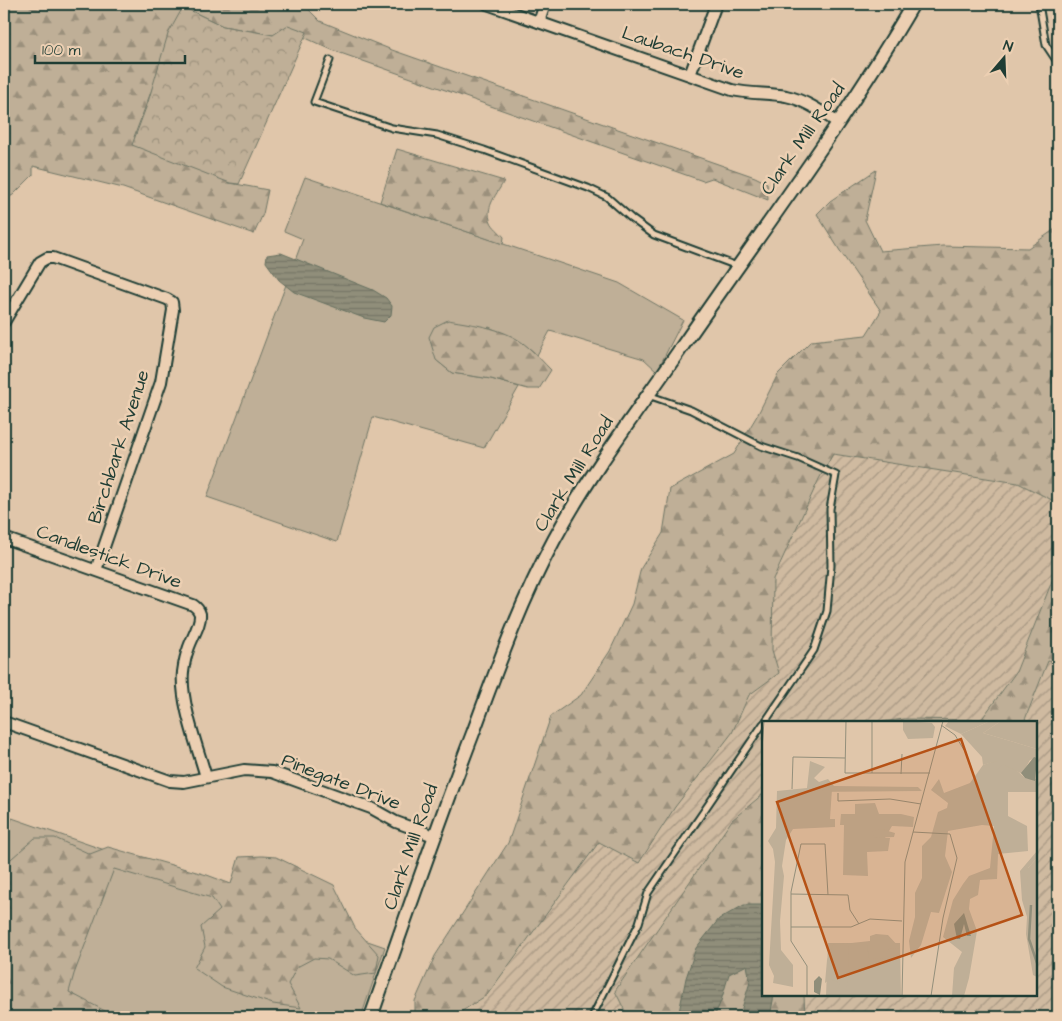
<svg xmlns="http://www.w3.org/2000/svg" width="1062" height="1021" font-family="'Architects Daughter',sans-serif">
  <defs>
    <pattern id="industrial-furrows" width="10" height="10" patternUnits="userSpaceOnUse" patternTransform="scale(1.25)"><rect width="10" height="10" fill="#cfbaa0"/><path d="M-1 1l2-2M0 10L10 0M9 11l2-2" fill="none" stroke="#a79883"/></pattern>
    <pattern id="forest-firs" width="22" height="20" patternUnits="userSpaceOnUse" patternTransform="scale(1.25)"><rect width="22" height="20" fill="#bfaf97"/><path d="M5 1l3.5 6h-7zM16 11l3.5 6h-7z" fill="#9b907c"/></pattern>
    <pattern id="park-crowns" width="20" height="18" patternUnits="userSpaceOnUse" patternTransform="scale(1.25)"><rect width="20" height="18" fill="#bfaf97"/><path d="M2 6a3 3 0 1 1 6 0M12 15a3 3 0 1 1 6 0" fill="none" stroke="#9b907c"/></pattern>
    <pattern id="water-rules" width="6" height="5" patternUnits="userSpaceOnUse" patternTransform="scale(1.25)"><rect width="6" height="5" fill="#908e7a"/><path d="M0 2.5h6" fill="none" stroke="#757565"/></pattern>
  </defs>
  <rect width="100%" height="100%" fill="#e0c6aa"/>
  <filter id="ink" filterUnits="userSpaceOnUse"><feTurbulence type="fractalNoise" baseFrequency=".02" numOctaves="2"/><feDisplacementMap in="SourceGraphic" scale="10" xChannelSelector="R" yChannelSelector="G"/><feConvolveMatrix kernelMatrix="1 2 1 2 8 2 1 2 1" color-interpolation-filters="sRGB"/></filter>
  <g filter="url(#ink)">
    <g fill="url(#industrial-furrows)">
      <polygon points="833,454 1018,483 1058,503 1058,566 1016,672 981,720 904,719 881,722 763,722 763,794 732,820 615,991 628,1017 457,1017 487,995 599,841 640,863 675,807 732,733 749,695 779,673 772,650 773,579 819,479"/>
      <polygon points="1048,661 1058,664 1058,1017 805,1017 804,995 1036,995 1036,722 1024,722"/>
    </g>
    <g fill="#bfaf97" stroke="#6f7666">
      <path d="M305 177 619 283 683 320 657 371 644 359 550 331 537 355C523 341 506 335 489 327L436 360 452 373 491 379 519 387 484 448 373 417 337 542 207 497 303 239 284 231Z"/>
      <polygon points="12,818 385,947 361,1017 4,1017 4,840"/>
    </g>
    <g fill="url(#forest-firs)" stroke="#6f7666">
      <polygon points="4,4 303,4 320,21 392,50 755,177 767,183 768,200 712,178 703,181 332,50 297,34 273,35 223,26 183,7 134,137 230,183 268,190 263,214 254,234 123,188 33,166 33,175 13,195 4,200"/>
      <path d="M397 149 504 181C498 193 484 207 491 222 493 227 500 232 504 237L503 244 380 202Z"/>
      <polygon points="876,170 865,220 880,251 943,246 1028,248 1058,227 1058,503 1018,483 833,454 819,479 773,579 772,650 779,673 749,695 732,733 675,807 639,863 599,842 487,995 453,1017 415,1017 415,1001 435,956 508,843 551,716 581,695 610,651 632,604 641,568 663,533 670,489 734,454 758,414 778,374 811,341 866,335 881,311 842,254 817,214 830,201"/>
      <path d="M448 320C476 325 507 328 529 348 537 355 544 363 551 370L539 389H528L491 379 452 373 436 360 429 337 434 327Z"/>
      <polygon points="1058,566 1058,664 1048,661 1024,722 881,722 904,719 981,720 1016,672"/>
      <polygon points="763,794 763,995 804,995 805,1017 628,1017 615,991 732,820"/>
      <polygon points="35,838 55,838 90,854 108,847 207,875 231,884 239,857 262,856 276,857 334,885 355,928 379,955 376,973 355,976 328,959 314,958 297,967 288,984 301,1008 273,1004 222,987 194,968 205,947 201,927 220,910 212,898 114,869 74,974 69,992 105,1011 108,1017 4,1017 4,865"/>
    </g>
    <polygon fill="url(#park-crowns)" stroke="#6f7666" points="183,7 223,26 273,35 288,25 307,32 239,184 230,183 132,145 148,102 168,34"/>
    <g fill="url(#water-rules)" stroke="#636e5e">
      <polygon points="281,253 373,290 386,298 392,306 391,315 384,322 364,318 294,292 279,280 266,262 267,255"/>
      <polygon points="744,905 763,905 763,995 774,995 770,1017 742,1017 742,1008 750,982 747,965 729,974 721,1001 714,1017 678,1017 686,978 696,948 719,919"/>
    </g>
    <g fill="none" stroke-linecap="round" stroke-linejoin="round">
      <g stroke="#1f3d34" stroke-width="9">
        <g id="service">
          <polyline points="1039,4 1046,45 1058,63"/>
          <polyline points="330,60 314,102 392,128 437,135 484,150 588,188 607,197 632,219 654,235 737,266"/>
          <polyline points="648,395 691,410 761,446 798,458 836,475 830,509 831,566 827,611 814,650 765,722"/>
          <polyline points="592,1017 639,923 648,893 763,724"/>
        </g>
      </g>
      <g stroke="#1f3d34" stroke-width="14">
        <g id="minor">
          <path d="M487 4 732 90C750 94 768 93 786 96 805 100 822 112 838 123"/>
          <polyline points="539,22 545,4"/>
          <polyline points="690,75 716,4"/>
          <polyline points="4,322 40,262 47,258 53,258 167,299 172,302 173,310 161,382 96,570"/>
          <path d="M4 538 193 605C196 607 199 610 200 614 201 625 191 639 188 650 185 657 184 665 183 672 180 702 198 748 206 777"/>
          <polyline points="4,722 170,781 184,782 244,770 272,772 371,808 396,822 434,836"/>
        </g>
      </g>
      <g stroke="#1f3d34" stroke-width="16">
        <path id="tertiary" d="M371 1017C404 922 437 827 473 733 497 668 521 601 554 540 590 473 636 413 679 351 758 236 843 124 913 4"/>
      </g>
      <use href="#service" stroke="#eccfb2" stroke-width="5"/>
      <use href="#minor" stroke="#eccfb2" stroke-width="10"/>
      <use href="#tertiary" stroke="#eccfb2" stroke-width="12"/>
    </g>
  </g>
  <g text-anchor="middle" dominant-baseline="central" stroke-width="5" stroke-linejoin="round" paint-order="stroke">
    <g font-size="19" fill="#1f3d34" stroke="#eccfb2">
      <text transform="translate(683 53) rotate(19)">Laubach Drive</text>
      <text transform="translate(803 139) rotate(-55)">Clark Mill Road</text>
      <text transform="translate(119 447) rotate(-72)">Birchbark Avenue</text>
      <text transform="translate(574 474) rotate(-58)">Clark Mill Road</text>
      <text transform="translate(109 557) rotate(20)">Candlestick Drive</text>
      <text transform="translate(341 782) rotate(21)">Pinegate Drive</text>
      <text transform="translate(411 847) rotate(-71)">Clark Mill Road</text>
    </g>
  </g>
  <g transform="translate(762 721)">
    <rect width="275" height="275" fill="#e0c6aa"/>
    <path d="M79 93H139L152 96 151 106 130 105 123 117H128L126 130 105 131 106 155 81 154 82 104H78ZM275 130V137L266 147 272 178H275V256L271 254 264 213 265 196 260 179 258 150ZM66 222H138L139 275H64Z" fill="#bfaf97"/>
    <path d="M141 0 170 2 173 6 171 17 146 18 141 9ZM187 0H228L199 13 183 5ZM239 0H275V28L221 12ZM235 39 252 47 263 57 275 58V71H246V95L265 105 266 130 236 133 235 158 218 159 216 174 208 178 207 188 215 210 207 257 202 275H190L192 247 200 231 181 216 191 179 201 163 207 155 228 147 232 105 220 104 186 110 183 135 190 151 177 192 169 191 159 224 149 237 147 220 153 196V172L160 157V125L169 116 176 91 185 87 186 82 169 69 177 58 182 72 208 62 221 44ZM48 40 63 46 52 57 57 61 66 58 72 65 156 66 160 70 47 71V98H73V106L31 108 24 119 20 145 22 155 18 200 19 229 31 244V266L11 262 12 255 7 244 13 141 11 128 6 120 14 107 15 70 45 67ZM113 82 117 93H93V83ZM119 108 133 112 132 116 112 117 110 111ZM275 137V178H272L265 174 266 147ZM114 213 126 214 138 227 127 228 124 234 127 237 112 238 107 237 105 224H87L86 248 102 256 86 260 83 275H72L78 262 68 258 63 262 65 239 71 224 108 220V215Z" fill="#bfaf97"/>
    <path d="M228 0H239L221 12 275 28V37L268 39 260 53 241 43 235 49V40L221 44 220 36 199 13Z" fill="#bfaf97"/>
    <path d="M70 68 68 98H47V71Z" fill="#bfaf97"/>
    <path d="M272 36 275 37 273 60 263 57 259 52ZM202 192 209 215H205L202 203 198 218H195L192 203ZM57 255 60 258 58 274 52 271V260Z" fill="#908e7a"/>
    <path fill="none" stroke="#908e7a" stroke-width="2.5" d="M269 184 267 218 275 242"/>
    <path fill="none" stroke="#938f7b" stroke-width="1" d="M84 0 83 52H168M179 4 193 14 202 29M0 28 2 0M110 52V0M139 53 140 33M30 68 31 36 83 37M76 72V80L128 78 159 83M151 111 188 113 195 137 181 197 169 275M29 173 86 174 88 189 97 203M29 206H89L108 198 140 200M45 275V245L29 220V171L39 123H63L66 174M140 275 143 141 181 0"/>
    <path fill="#b65216" fill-opacity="0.15" stroke="#b65216" stroke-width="2.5" d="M199 18 260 194 76 257 15 81Z"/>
    <rect width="275" height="275" fill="none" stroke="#1f3d34" stroke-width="2.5"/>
  </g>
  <rect width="1062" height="1021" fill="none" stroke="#eccfb2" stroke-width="20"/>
  <rect x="10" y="10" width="1042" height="1001" fill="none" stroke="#1f3d34" stroke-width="2" filter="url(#ink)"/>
  <g transform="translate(1004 58) rotate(19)" stroke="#eccfb2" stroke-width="4" paint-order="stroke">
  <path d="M0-4L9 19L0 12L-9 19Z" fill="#1f3d34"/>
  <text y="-8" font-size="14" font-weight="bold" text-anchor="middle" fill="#1f3d34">N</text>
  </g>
  <path d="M35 55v8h150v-8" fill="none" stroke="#1f3d34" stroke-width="2.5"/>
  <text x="42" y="55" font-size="15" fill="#1f3d34" stroke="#eccfb2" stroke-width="4" paint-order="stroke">100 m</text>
</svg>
